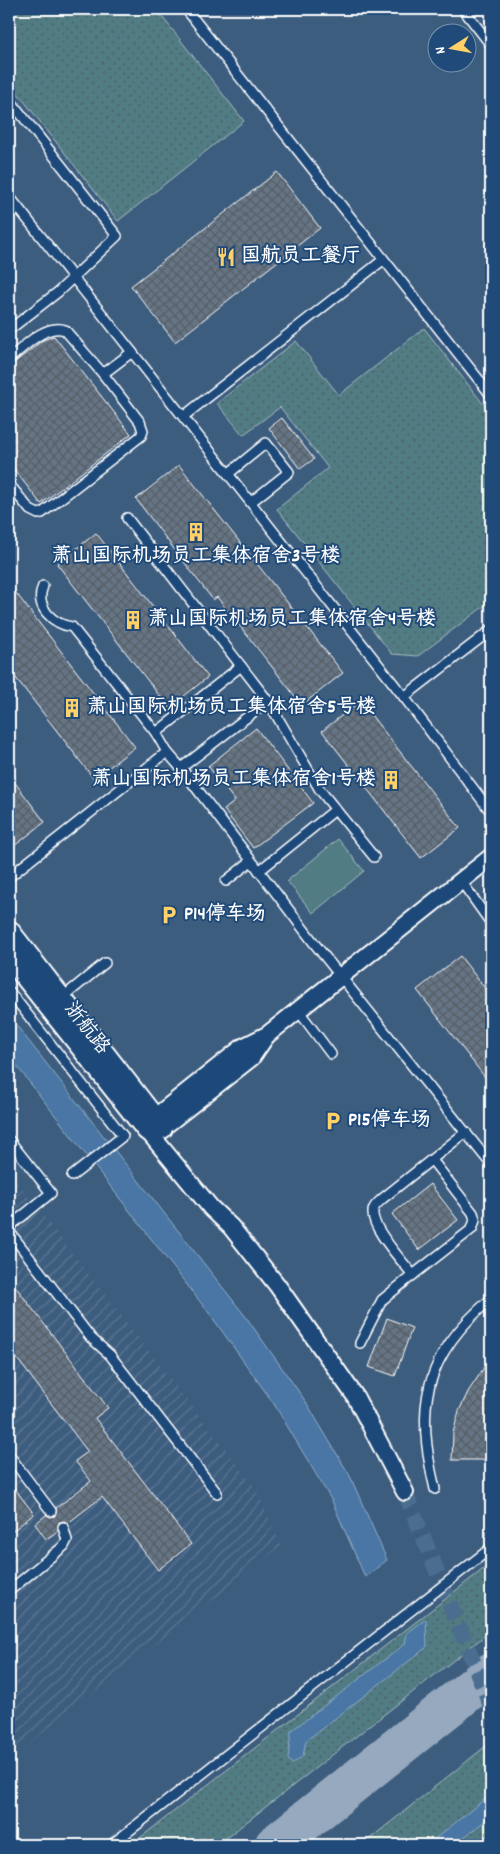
<svg xmlns="http://www.w3.org/2000/svg" width="500" height="1854" font-family="Dekko,'LXGW WenKai TC',sans-serif">
  <defs>
    <pattern id="industrial-furrows" width="10" height="10" patternUnits="userSpaceOnUse" patternTransform="scale(1.25)"><rect width="10" height="10" fill="#3e5d7f"/><path d="M-1 1l2-2M0 10L10 0M9 11l2-2" fill="none" stroke="#5b7592"/></pattern>
    <pattern id="grass-dots" width="8" height="8" patternUnits="userSpaceOnUse" patternTransform="scale(1.25)"><rect width="8" height="8" fill="#517b83"/><path d="M2 2h.1M6 6h.1" fill="none" stroke="#4e6165" stroke-width="1.8" stroke-linecap="round"/></pattern>
    <pattern id="building-cross-hatch" width="8" height="8" patternUnits="userSpaceOnUse" patternTransform="scale(1.25)"><rect width="8" height="8" fill="#657585"/><path d="M0 0l8 8M0 8l8-8" fill="none" stroke="#575e66"/></pattern>
  </defs>
  <rect width="100%" height="100%" fill="#2d537c"/>
  <filter id="ink" filterUnits="userSpaceOnUse"><feTurbulence type="fractalNoise" baseFrequency=".02" numOctaves="2"/><feDisplacementMap in="SourceGraphic" scale="10" xChannelSelector="R" yChannelSelector="G"/><feConvolveMatrix kernelMatrix="1 2 1 2 8 2 1 2 1" color-interpolation-filters="sRGB"/></filter>
  <g filter="url(#ink)">
    <path fill="#3e5d7f" fill-rule="evenodd" d="M9 9H491V1845H9ZM438 32H468V62H438Z"/>
    <polygon fill="url(#industrial-furrows)" points="9,1172 255,1487 281,1546 9,1759"/>
    <g fill="url(#grass-dots)" stroke="#a8bdc1">
      <polygon points="9,9 156,9 244,121 118,221 9,82"/>
      <polygon points="424,328 491,414 491,601 418,656 392,654 277,509 328,468 280,407 243,435 217,403 296,341 339,395"/>
      <polygon points="491,1563 491,1631 217,1845 131,1845"/>
      <polygon points="491,1742 491,1842 487,1845 362,1845"/>
    </g>
    <polygon fill="#517b83" stroke="#a8bdc1" points="338,839 364,871 313,913 287,881"/>
    <g fill="#4876a4" stroke="#91adc8">
      <polygon points="9,1016 246,1317 306,1402 350,1476 387,1560 365,1577 332,1501 274,1404 212,1317 9,1056"/>
      <polygon points="426,1619 427,1647 306,1741 303,1756 292,1764 288,1759 291,1731 405,1644 407,1633"/>
      <polygon points="490,1795 491,1816 454,1845 427,1845"/>
    </g>
    <g fill="none" stroke-linecap="round" stroke-linejoin="round">
      <polyline stroke="#96a9be" stroke-width="41" points="275,1845 491,1673"/>
    </g>
    <g fill="url(#building-cross-hatch)" stroke="#fff">
      <polygon points="277,172 320,228 175,342 131,286"/>
      <polygon points="54,336 131,434 41,504 9,463 9,367 43,340"/>
      <polygon points="282,418 314,459 300,469 269,428"/>
      <polygon points="179,465 343,673 302,705 217,597 213,600 136,499"/>
      <polygon points="96,533 208,677 169,708 57,564"/>
      <polygon points="9,584 135,747 94,779 9,669"/>
      <polygon points="360,701 460,828 421,858 322,731"/>
      <polygon points="256,728 313,803 253,848 224,810 235,801 208,766"/>
      <polygon points="9,775 45,822 9,850"/>
      <polygon points="460,956 491,996 491,1085 417,990"/>
      <polygon points="430,1184 458,1220 419,1250 392,1214"/>
      <polygon points="9,1278 108,1408 95,1418 191,1544 158,1570 102,1497 68,1523 64,1521 59,1522 58,1531 46,1539 35,1524 46,1515 51,1517 55,1516 56,1508 91,1481 75,1461 88,1452 9,1348"/>
      <polygon points="387,1318 412,1328 395,1376 369,1367"/>
      <polygon points="491,1357 491,1432 488,1460 452,1460 453,1433 459,1411 468,1392"/>
      <polygon points="9,1481 34,1514 9,1534"/>
    </g>
    <g fill="none" stroke-linecap="round" stroke-linejoin="round">
      <polyline stroke="#4c6d90" stroke-width="16" stroke-dasharray="16 8" stroke-linecap="butt" points="405,1492 491,1706"/>
      <g stroke="#fff" stroke-width="12">
        <g id="service">
          <polyline points="186,9 491,395"/>
          <polyline points="463,9 491,45"/>
          <polyline points="9,99 117,236 58,292 9,330"/>
          <polyline points="9,196 404,697 491,812"/>
          <path d="M9 359C23 348 45 323 65 330L103 374 140 422 143 431 141 436 42 513 38 514 30 510 9 484"/>
          <polyline points="103,374 132,352"/>
          <polyline points="184,416 383,260"/>
          <polyline points="228,474 266,443 289,472 251,502"/>
          <polyline points="127,518 268,701 320,790 374,857"/>
          <path d="M43 586C34 607 53 624 72 627L156 733"/>
          <polyline points="404,697 491,630"/>
          <polyline points="167,752 181,768 268,701"/>
          <polyline points="181,768 314,943 490,1163"/>
          <polyline points="259,871 335,810"/>
          <polyline points="9,877 167,752 156,733 241,666"/>
          <polyline points="226,881 251,861"/>
          <polyline points="461,881 491,923"/>
          <polyline points="9,991 123,1136 72,1176"/>
          <polyline points="62,998 105,963"/>
          <polyline points="298,1010 331,1054"/>
          <polyline points="9,1140 51,1193 9,1227"/>
          <path d="M432 1160 473 1213 475 1220 472 1229 413 1275C403 1262 366 1223 374 1208 375 1205 380 1201 382 1199L466 1132"/>
          <polyline points="9,1231 91,1338 110,1355 217,1493"/>
          <polyline points="360,1343 382,1300 413,1275"/>
          <polyline points="9,1455 51,1511"/>
          <path d="M435 1489C415 1406 423 1356 491 1299"/>
          <polyline points="9,1591 64,1546 67,1540 63,1527"/>
          <polyline points="111,1845 491,1548"/>
        </g>
      </g>
      <g stroke="#fff" stroke-width="20">
        <g id="minor">
          <polyline points="148,1128 154,1118 243,1047 267,1035 491,857"/>
          <polyline points="147,1130 211,1208 231,1227 277,1285 355,1396 405,1492"/>
          <polyline points="151,1130 162,1128 251,1058 266,1036"/>
        </g>
      </g>
      <g stroke="#fff" stroke-width="24">
        <g id="tertiary">
          <polyline points="9,931 162,1128"/>
          <polyline points="9,956 147,1130"/>
        </g>
      </g>
      <use href="#service" stroke="#1f4a7a" stroke-width="9"/>
      <use href="#minor" stroke="#1f4a7a" stroke-width="16"/>
      <use href="#tertiary" stroke="#1f4a7a" stroke-width="20"/>
    </g>
  </g>
  <defs>
    <g id="restaurant-bare" transform="scale(1.5)"><path d="M-5-6h1v4h1v-4h1v4h1v-4h1v5L-1.5 .5V6h-2V.5L-5-1ZM5-6V6H3V1.5H1.5Q1.5-4 5-6Z" fill="#ffd166" stroke="#1f4a7a" stroke-width="2.5" paint-order="stroke"/></g>
    <g id="building-bare" transform="scale(1.5)"><path d="M-4-6H4V6H1V3H-1V6H-4ZM-2.5-4.3h1.7v1.8h-1.7ZM.8-4.3h1.7v1.8H.8ZM-2.5-1h1.7V.8h-1.7ZM.8-1h1.7V.8H.8Z" fill="#ffd166" stroke="#1f4a7a" stroke-width="2.5" paint-order="stroke"/></g>
    <g id="parking-bare" transform="scale(1.5)"><path d="M-3.5-5.5H1a3.5 3.5 0 0 1 0 7H-1V5.5H-3.5ZM-1-3.4V-.6H.8a1.4 1.4 0 0 0 0-2.8Z" fill="#ffd166" stroke="#1f4a7a" stroke-width="2.5" paint-order="stroke"/></g>
  </defs>
  <g fill-rule="evenodd">
    <use href="#restaurant-bare" x="226" y="257"/>
    <use href="#building-bare" x="196" y="532"/>
    <use href="#building-bare" x="133" y="620"/>
    <use href="#building-bare" x="72" y="708"/>
    <use href="#building-bare" x="391" y="780"/>
    <use href="#parking-bare" x="169" y="915"/>
    <use href="#parking-bare" x="333" y="1121"/>
  </g>
  <g text-anchor="middle" dominant-baseline="central" stroke-width="4" stroke-linejoin="round" paint-order="stroke">
    <g font-size="20" font-weight="bold" fill="#fff" stroke="#1f4a7a" text-anchor="start">
      <text x="241" y="257">国航员工餐厅</text>
      <text x="196" y="557" text-anchor="middle">萧山国际机场员工集体宿舍3号楼</text>
      <text x="148" y="620">萧山国际机场员工集体宿舍4号楼</text>
      <text x="87" y="708">萧山国际机场员工集体宿舍5号楼</text>
      <text x="376" y="780" text-anchor="end">萧山国际机场员工集体宿舍1号楼</text>
      <text x="184" y="915">P14停车场</text>
      <text x="348" y="1121">P15停车场</text>
    </g>
    <g font-size="20" fill="#fff" stroke="#1f4a7a">
      <text transform="translate(86 1029) rotate(52)">浙航路</text>
    </g>
  </g>
  <rect width="500" height="1854" fill="none" stroke="#1f4a7a" stroke-width="30"/>
  <rect x="15" y="15" width="470" height="1824" fill="none" stroke="#fff" stroke-width="2" filter="url(#ink)"/>
  <g transform="translate(452 48) rotate(259)"><circle r="24" fill="#1f4a7a" stroke="#7992af"/>
  <path d="M0-4L9 19L0 12L-9 19Z" fill="#ffd166"/>
  <text y="-8" font-size="14" font-weight="bold" text-anchor="middle" fill="#ffffff">N</text>
  </g>
</svg>
